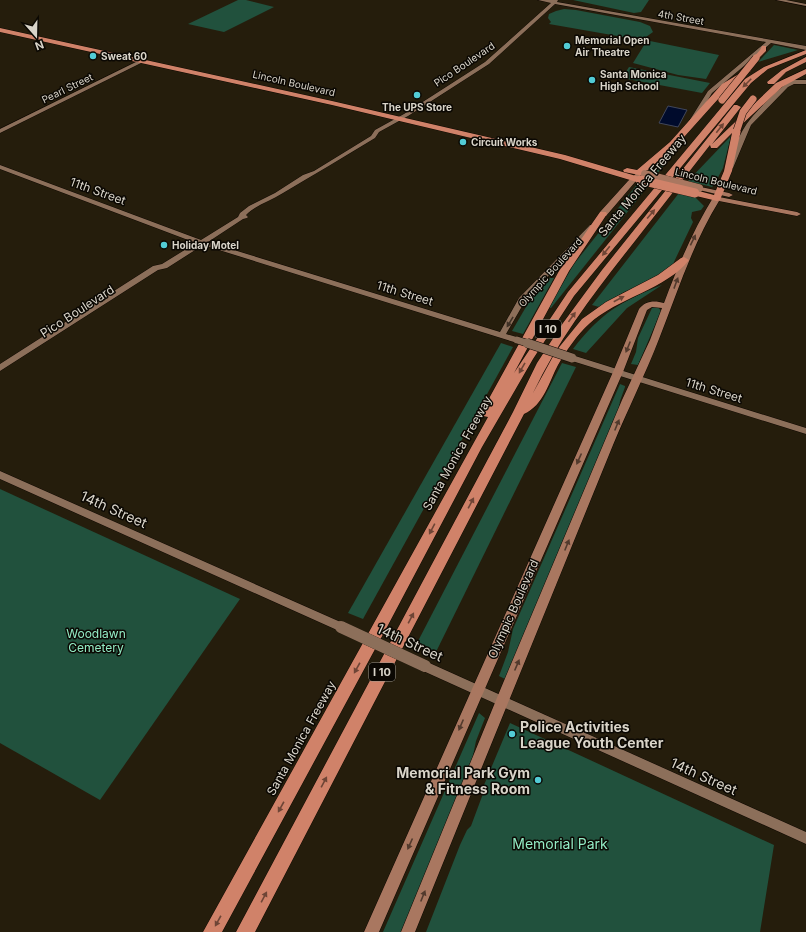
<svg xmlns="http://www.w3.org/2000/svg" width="806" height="932" font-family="Inter,sans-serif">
  <rect width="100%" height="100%" fill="#251d0c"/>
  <g fill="#21513d">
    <polygon points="238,0 246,0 274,7 224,32 188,24"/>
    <polygon points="573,0 649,0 641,12 634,13"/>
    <polygon points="564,9 576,10 640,22 650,26 653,32 646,37 629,38 549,24 551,22 548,18 549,14 556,11"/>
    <polygon points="650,41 719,55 706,79 678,75 633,63 646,42"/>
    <polygon points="774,45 798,50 758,62"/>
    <polygon points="629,67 710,83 702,93 622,78"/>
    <polygon points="731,136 723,168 714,185 712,187 688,181"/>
    <polygon points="683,141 657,174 648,172 680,142"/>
    <polygon points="638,183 649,185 551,308 549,307 574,264"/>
    <polygon points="679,193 695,197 704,206 701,210 692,212 691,218 693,222 673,264 661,276 624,292 599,307 592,305"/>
    <polygon points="550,278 554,278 523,334 512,331 530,300"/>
    <path d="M662 285 627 308 586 353 573 349C602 312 620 302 662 285Z"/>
    <polygon points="655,307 658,307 661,311 638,365 631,364 636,352 638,338 652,308"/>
    <polygon points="501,343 513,347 363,619 348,613"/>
    <polygon points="562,363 576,367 435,654 416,645"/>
    <polygon points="620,384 625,386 625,387 620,401 618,413 505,679 499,676 508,652 513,629"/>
    <polygon points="0,489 240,599 100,800 0,743"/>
    <polygon points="479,713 485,718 476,741 471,765 401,932 383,932"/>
    <polygon points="510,723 774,845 760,932 426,932 460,845 467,830 471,826 484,791 484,785"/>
  </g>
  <polygon fill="#000b2c" stroke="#41475b" points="668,106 687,110 678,127 659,123"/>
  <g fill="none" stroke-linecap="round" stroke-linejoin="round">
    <g stroke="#0e0700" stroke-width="1">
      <g id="secondary">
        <path d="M538 0H558L557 2 806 46V50L771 43 712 93 694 123 691 125 688 123 708 91 766 42 555 4 489 64 408 116 379 132 375 138C344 157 313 175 283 193 270 201 256 205 246 215L248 217 247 218 243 219 208 242 500 332 519 298 590 225H594V227L525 301 506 334 520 338 521 340 520 342H514L203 245 167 268 158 270 0 371V364L153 266 162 264 196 243 0 169V165L201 240 238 217 240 213 249 206 275 193 303 175 314 171 371 136 375 130 404 114 485 62 551 3Z"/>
        <polygon points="776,0 786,0 806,4 806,6"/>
        <polygon points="140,60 145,61 0,133 0,129"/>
        <path d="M793 80H806V84H794L788 87 751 125 733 168 728 169 727 168C733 154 737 138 746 125 752 115 782 84 793 80Z"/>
        <polygon points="572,355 806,428 806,434 569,360 568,358 569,356"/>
        <polygon points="0,471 345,624 346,627 345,630 341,632 337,630 0,479"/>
        <polygon points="425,661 806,832 806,844 421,670 420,666 421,662"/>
      </g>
    </g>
    <g stroke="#0e0700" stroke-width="1">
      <g id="primary">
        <polygon points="639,171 648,174 645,176 641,175 606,216 600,216 600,212 628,181"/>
        <polygon points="696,186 729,193 733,195 729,197 699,190 696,190"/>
        <path d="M714 196 797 212 801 214 797 216 719 201C692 245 678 291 659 339 645 375 628 409 613 445 547 607 481 769 415 932H401L501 688 622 400 650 340 662 308 652 307 647 310 623 372 379 932H364L613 372 639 309C645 301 654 300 664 303 678 266 693 230 714 196Z"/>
      </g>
    </g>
    <g stroke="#0e0700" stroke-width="1">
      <g id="highway">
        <polygon points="0,28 332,101 565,155 643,178 644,180 640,183 560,159 332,105 0,32"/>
        <polygon points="762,46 766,46 766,51 758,59 754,59 753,58 760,50"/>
        <polygon points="806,50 806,54 768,69 751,83 574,296 533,359 482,447 387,627 222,932 203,932 488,417 483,416 481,413 559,271 600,212 606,212 607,214 569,271 514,373 568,292 745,79 764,67"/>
        <polygon points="806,57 806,62 786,72 774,84 768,84 767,82 782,70"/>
        <polygon points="747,69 751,71 749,72 728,88 676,146 642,175 639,175 624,172 623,170 627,168 637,170 670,142 722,84"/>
        <path d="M806 69V74L782 87 738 128 741 130 732 171 720 200 717 201 692 195 691 193 695 190 714 195 724 171 732 133 717 148H711L710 145C685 177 660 209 635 241 597 289 559 338 533 393L556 351 582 319 606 302 658 275 681 258 684 257 689 260C667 289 617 298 589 324 577 335 566 351 558 365 549 382 544 405 524 414L255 932H236L513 412 537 363 563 323 602 270 734 105H737L741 107 712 144 776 83Z"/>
      </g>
    </g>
    <use href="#secondary" fill="#8c6f5a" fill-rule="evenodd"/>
    <use href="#primary" fill="#a97760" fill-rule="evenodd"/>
    <use href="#highway" fill="#d08269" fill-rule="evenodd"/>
    <g stroke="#0e0700" stroke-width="8" stroke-linecap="butt">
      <polyline id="secondary-bridge-far2" points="517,340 530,344"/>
    </g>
    <g stroke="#0e0700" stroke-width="10" stroke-linecap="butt">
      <polyline id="secondary-bridge-far1" points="527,343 572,358"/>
    </g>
    <g stroke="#0e0700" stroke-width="12" stroke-linecap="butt">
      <polyline id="secondary-bridge" points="341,627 425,666"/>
    </g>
    <g stroke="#0e0700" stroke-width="8" stroke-linecap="butt">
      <polyline id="primary-bridge" points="645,174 699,188"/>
    </g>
    <g stroke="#0e0700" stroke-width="8" stroke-linecap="butt">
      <g id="highway-bridge-far1">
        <polyline points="722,100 756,58"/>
        <polyline points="737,130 743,112 753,99"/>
      </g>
    </g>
    <g stroke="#0e0700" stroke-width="10" stroke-linecap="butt">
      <polyline id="highway-bridge" points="640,180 695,193"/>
    </g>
    <use href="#secondary-bridge-far2" stroke="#8c6f5a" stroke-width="7"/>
    <use href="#secondary-bridge-far1" stroke="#8c6f5a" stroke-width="9"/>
    <use href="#secondary-bridge" stroke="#8c6f5a" stroke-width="12"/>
    <use href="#primary-bridge" stroke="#a97760" stroke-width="8"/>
    <use href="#highway-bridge-far1" stroke="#d08269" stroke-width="7"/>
    <use href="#highway-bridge" stroke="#d08269" stroke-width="9"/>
  </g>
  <defs><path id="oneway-solid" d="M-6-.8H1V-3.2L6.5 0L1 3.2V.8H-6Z"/></defs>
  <g fill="#6e4536">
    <use href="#oneway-solid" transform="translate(747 83) rotate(135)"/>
    <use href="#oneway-solid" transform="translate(720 128) rotate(-52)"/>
    <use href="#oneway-solid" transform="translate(651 214) rotate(-50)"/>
    <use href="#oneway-solid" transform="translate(606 251) rotate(129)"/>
    <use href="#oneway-solid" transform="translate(619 299) rotate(-28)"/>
    <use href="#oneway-solid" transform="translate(572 317) rotate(-54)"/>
    <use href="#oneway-solid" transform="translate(522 368) rotate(120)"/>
    <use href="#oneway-solid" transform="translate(471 503) rotate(-62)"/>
    <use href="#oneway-solid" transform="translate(432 529) rotate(118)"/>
    <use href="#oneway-solid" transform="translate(411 618) rotate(-62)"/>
    <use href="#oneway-solid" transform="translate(357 668) rotate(119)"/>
    <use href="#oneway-solid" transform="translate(324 782) rotate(-62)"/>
    <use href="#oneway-solid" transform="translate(281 807) rotate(119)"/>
    <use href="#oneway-solid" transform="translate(264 897) rotate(-62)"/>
    <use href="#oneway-solid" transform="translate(218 921) rotate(119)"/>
  </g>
  <g fill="#523a2d">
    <use href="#oneway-solid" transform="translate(693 240) rotate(-64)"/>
    <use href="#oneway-solid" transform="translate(676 283) rotate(-70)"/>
    <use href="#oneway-solid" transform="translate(628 347) rotate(112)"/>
    <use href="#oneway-solid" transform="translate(617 425) rotate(-68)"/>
    <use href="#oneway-solid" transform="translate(579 459) rotate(114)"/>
    <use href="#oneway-solid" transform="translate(567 545) rotate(-68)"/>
    <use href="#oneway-solid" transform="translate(517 665) rotate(-67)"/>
    <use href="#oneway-solid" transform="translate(461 725) rotate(113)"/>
    <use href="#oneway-solid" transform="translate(410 844) rotate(114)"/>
    <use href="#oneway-solid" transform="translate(423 896) rotate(-68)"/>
  </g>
  <use fill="#3f3126" href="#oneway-solid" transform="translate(510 322) rotate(121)"/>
  <g fill="#52ccd6" stroke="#0b0803" stroke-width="1.5">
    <circle cx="567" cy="46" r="4"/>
    <circle cx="93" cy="56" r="4"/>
    <circle cx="592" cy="80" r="4"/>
    <circle cx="417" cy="95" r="4"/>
    <circle cx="463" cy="142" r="4"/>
    <circle cx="164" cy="245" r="4"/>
    <circle cx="512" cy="734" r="4"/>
    <circle cx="538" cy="780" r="4"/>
  </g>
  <g text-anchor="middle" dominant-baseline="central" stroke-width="3" stroke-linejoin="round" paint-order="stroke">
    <g font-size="10" fill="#d9d4c9" stroke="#0b0803">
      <text transform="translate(681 17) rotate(10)">4th Street</text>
      <text transform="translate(464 64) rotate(-34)">Pico Boulevard</text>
      <text transform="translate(294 83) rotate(13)">Lincoln Boulevard</text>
      <text transform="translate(67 88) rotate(-26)">Pearl Street</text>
      <text transform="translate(716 181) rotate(14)">Lincoln Boulevard</text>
      <text transform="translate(550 272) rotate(-48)">Olympic Boulevard</text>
    </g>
    <g font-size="10" font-weight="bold" fill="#d9d4c9" stroke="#0b0803" text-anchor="start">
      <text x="575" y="40">Memorial Open<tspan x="575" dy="12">Air Theatre</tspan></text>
      <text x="101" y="56">Sweat 60</text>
      <text x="600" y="74">Santa Monica<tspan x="600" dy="12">High School</tspan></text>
      <text x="417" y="107" text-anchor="middle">The UPS Store</text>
      <text x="471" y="142">Circuit Works</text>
      <text x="172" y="245">Holiday Motel</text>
    </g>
    <g fill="#0b0803" stroke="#9b978e" stroke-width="1">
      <rect x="535" y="320" width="26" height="18" rx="3"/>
      <rect x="369" y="663" width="26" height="18" rx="3"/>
    </g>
    <g font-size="11" font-weight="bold" fill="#d9d4c9">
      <text x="548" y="329">I 10</text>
      <text x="382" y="672">I 10</text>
    </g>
    <g font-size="12" fill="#d9d4c9" stroke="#0b0803">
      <text transform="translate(642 185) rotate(-50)">Santa Monica Freeway</text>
      <text transform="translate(98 191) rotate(20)">11th Street</text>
      <text transform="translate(405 293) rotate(17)">11th Street</text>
      <text transform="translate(77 311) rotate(-33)">Pico Boulevard</text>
      <text transform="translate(714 390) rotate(17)">11th Street</text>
      <text transform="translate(457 453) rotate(-61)">Santa Monica Freeway</text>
      <text transform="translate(513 609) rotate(-66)">Olympic Boulevard</text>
      <text transform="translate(301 738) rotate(-61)">Santa Monica Freeway</text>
    </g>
    <g font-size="12" fill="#93ecc5" stroke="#0b0803">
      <text x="96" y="633">Woodlawn<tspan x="96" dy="14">Cemetery</tspan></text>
    </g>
    <g font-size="14" fill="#d9d4c9" stroke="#0b0803">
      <text transform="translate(114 509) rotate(24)">14th Street</text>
      <text transform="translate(410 642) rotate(25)">14th Street</text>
      <text transform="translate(704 776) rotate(24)">14th Street</text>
    </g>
    <g font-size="14" font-weight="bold" fill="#d9d4c9" stroke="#0b0803" text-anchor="start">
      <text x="520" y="726">Police Activities<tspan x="520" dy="16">League Youth Center</tspan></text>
      <text x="530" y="772" text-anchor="end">Memorial Park Gym<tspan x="530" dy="16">&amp; Fitness Room</tspan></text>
    </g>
    <g font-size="14" fill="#93ecc5" stroke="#0b0803">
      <text x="560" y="843">Memorial Park</text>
    </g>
  </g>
  <g transform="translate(36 36) rotate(160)" stroke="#0b0803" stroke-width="3" paint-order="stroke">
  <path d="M0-3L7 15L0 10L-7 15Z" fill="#d9d4c9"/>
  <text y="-6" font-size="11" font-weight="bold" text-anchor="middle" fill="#d9d4c9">N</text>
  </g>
</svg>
